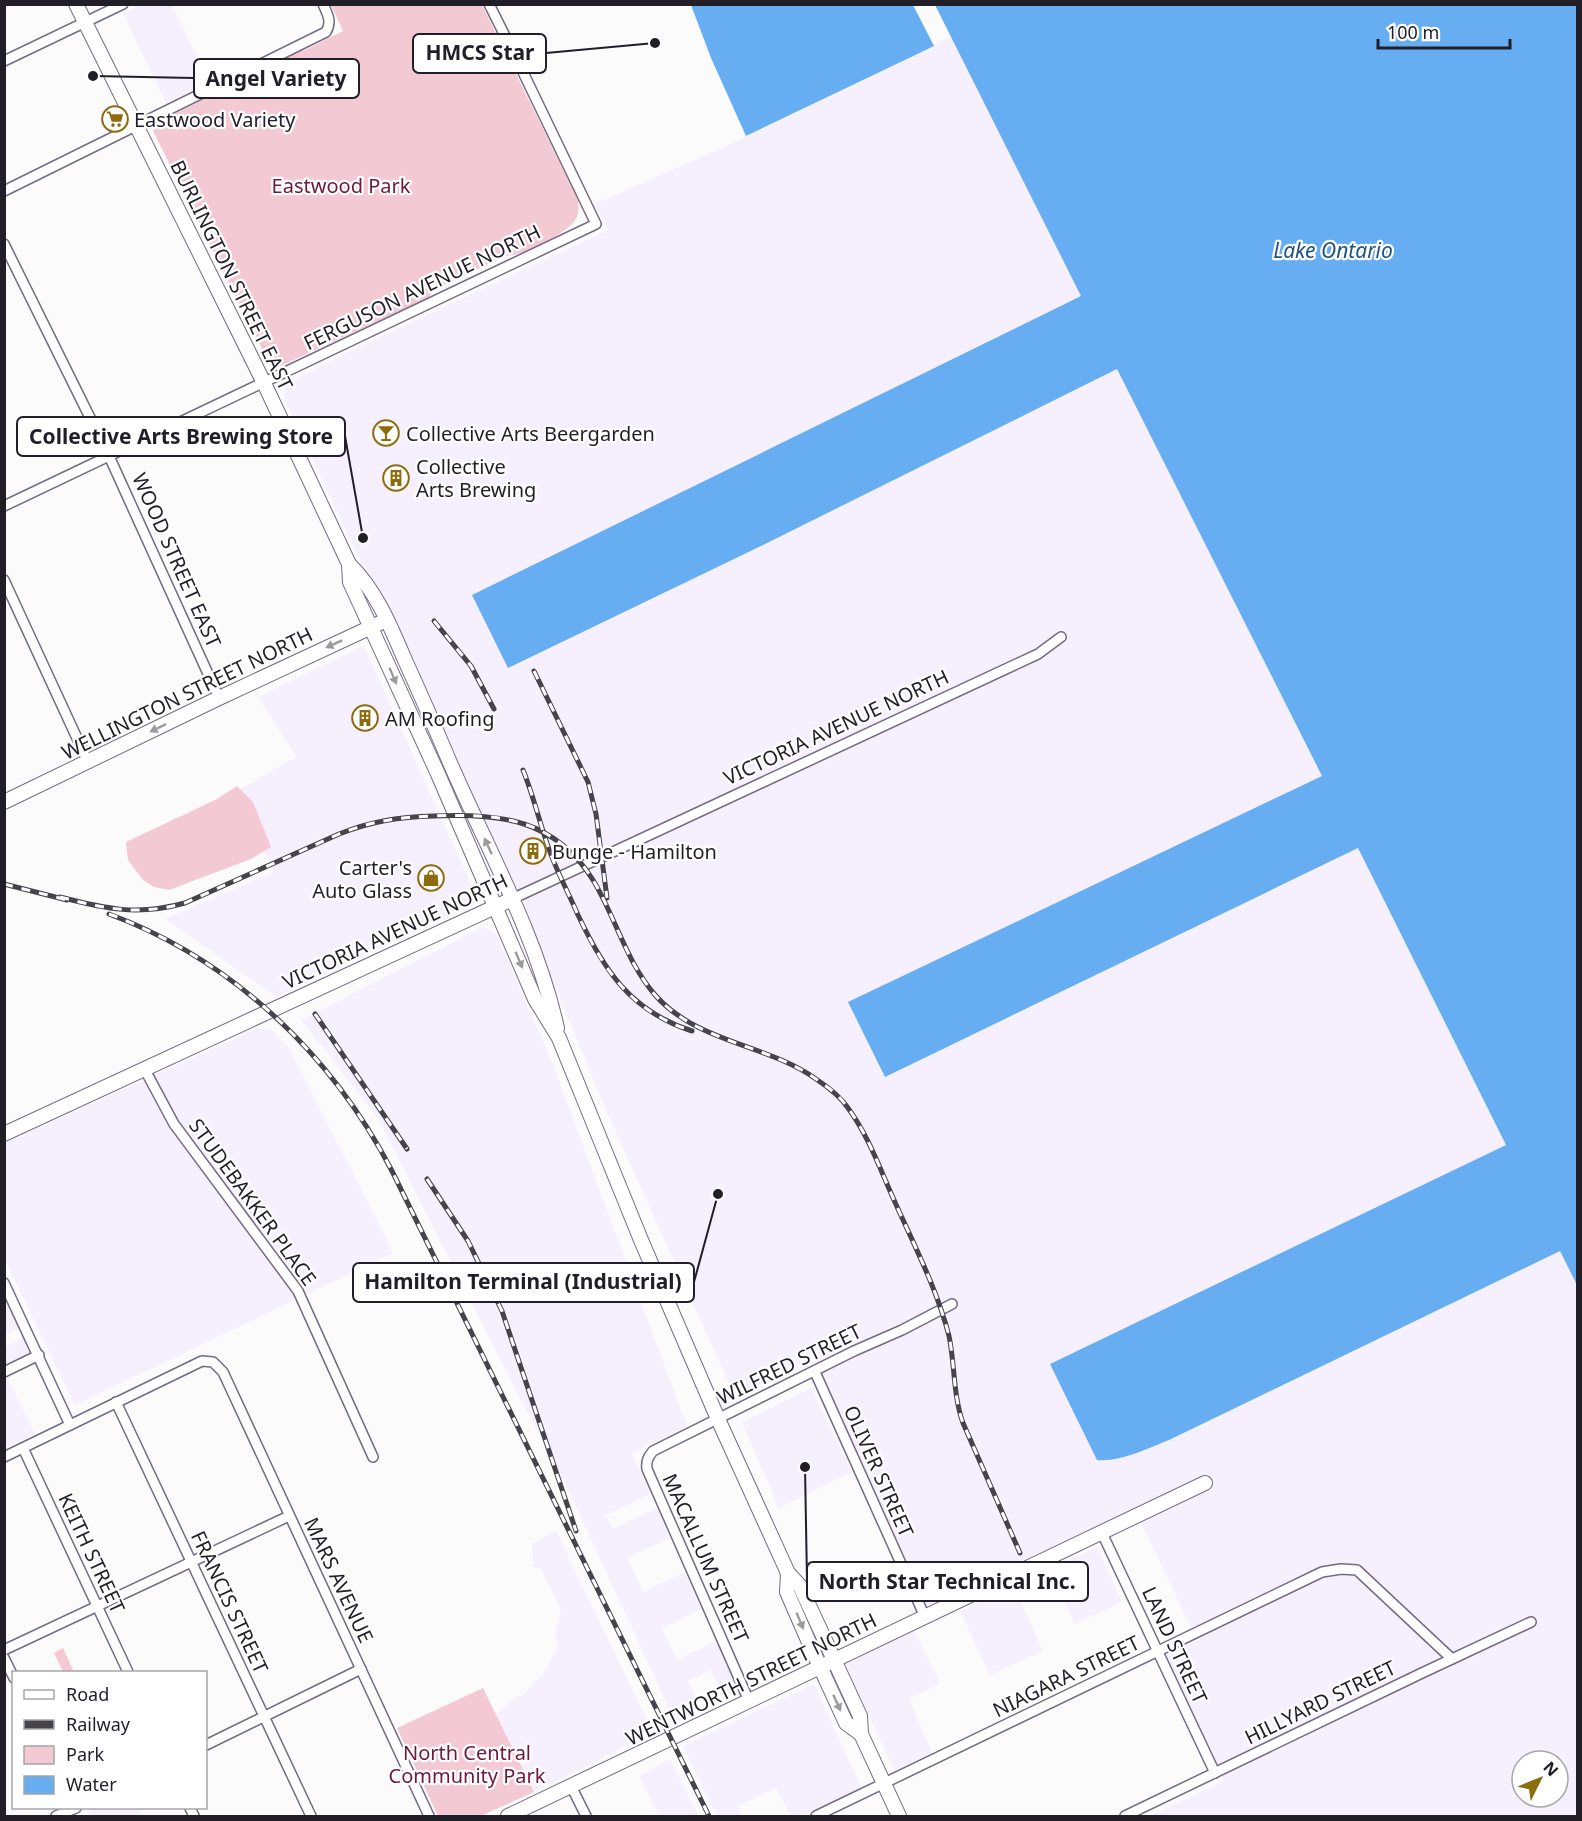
<svg xmlns="http://www.w3.org/2000/svg" width="1582" height="1821" font-family="'Noto Sans',sans-serif">
  <rect width="100%" height="100%" fill="#fbfbfb"/>
  <g fill="#f6effe" fill-rule="evenodd">
    <polygon points="141,5 172,5 209,81 166,103 123,13"/>
    <path d="M951 36 1081 296 472 595 670 589 1117 369 1322 776 849 1002 885 1076 1358 848 1506 1145 1050 1364 1105 1461 1128 1456 1169 1440 1560 1251 1578 1285 1577 1816H1151L1224 1781 1164 1656 1197 1640 1135 1510 928 1609 815 1359 735 1397 607 1112 509 876 433 703 388 606 357 554 284 398 285 389 299 377 346 353 608 230 595 204 742 139ZM1522 1761H1558V1797H1522Z"/>
    <polygon points="364,646 478,900 277,997 165,919 274,872 236,792 296,757 258,697"/>
    <polygon points="483,927 496,934 552,1062 687,1426 632,1453 650,1494 606,1515 613,1529 657,1508 669,1538 627,1558 643,1592 685,1572 701,1609 662,1629 677,1660 716,1641 736,1687 735,1693 725,1699 711,1670 688,1681 701,1709 676,1723 566,1485 516,1390 378,1118 301,1020"/>
    <polygon points="257,1029 270,1029 290,1049 393,1253 75,1405 5,1260 5,1143"/>
    <polygon points="4,1299 19,1328 5,1334 4,1334"/>
    <polygon points="24,1338 31,1353 5,1366 5,1347"/>
    <polygon points="7,1378 35,1434 7,1446 4,1441 4,1379"/>
    <polygon points="811,1388 852,1472 779,1508 742,1422"/>
    <polygon points="556,1531 653,1733 534,1792 496,1714 519,1695 521,1697 544,1673 558,1647 555,1633 561,1609 540,1568 533,1567 532,1544"/>
    <polygon points="1097,1547 1122,1602 1075,1624 1049,1569"/>
    <polygon points="1013,1586 1043,1651 990,1675 960,1611"/>
    <polygon points="914,1631 940,1684 909,1699 932,1753 895,1771 844,1663"/>
    <polygon points="814,1684 862,1789 801,1816 791,1816 776,1788 738,1806 742,1816 717,1816 683,1746"/>
    <polygon points="670,1759 698,1816 659,1816 639,1776"/>
    <polygon points="96,1808 138,1808 142,1816 90,1816 88,1811"/>
  </g>
  <g fill="#f3cad4">
    <path d="M331 5H482L578 200C579 208 579 216 573 223 561 236 523 256 505 256L434 290 428 298 274 369 271 368V367L153 131 155 127 153 125 302 49 303 51 343 31Z"/>
    <polygon points="237,786 253,802 271,847 251,859 169,890 154,887 143,880 128,860 126,842 217,799"/>
    <polygon points="63,1648 74,1672 63,1672 54,1653"/>
    <polygon points="483,1688 534,1792 481,1816 438,1816 397,1728"/>
  </g>
  <g fill="#66aef1">
    <polygon points="691,5 913,5 934,46 746,136 711,58"/>
    <path d="M935 5H1577V1285L1560 1251 1169 1440C1146 1449 1121 1462 1097 1460L1050 1364 1506 1145 1358 848 885 1077 848 1002 1322 776 1117 369 761 546 508 668 472 595 1081 296Z"/>
  </g>
  <g fill="none" stroke-linecap="round" stroke-linejoin="round">
    <g stroke="#756a83" stroke-width="12">
      <g id="street">
        <polyline points="4,61 123,4"/>
        <path d="M4 191 326 32C332 22 328 15 323 4"/>
        <polyline points="4,244 109,456 219,698"/>
        <polyline points="4,506 596,224 521,68 489,4"/>
        <polyline points="4,580 88,762"/>
        <polyline points="512,899 1038,654 1061,637"/>
        <polyline points="144,1068 174,1124 298,1291 373,1457"/>
        <polyline points="4,1283 70,1425"/>
        <polyline points="4,1372 39,1355"/>
        <polyline points="815,1372 925,1617"/>
        <polyline points="116,1402 311,1816"/>
        <polyline points="23,1448 128,1672"/>
        <polyline points="4,1457 202,1361 213,1362 223,1372 429,1816"/>
        <polyline points="1102,1533 1215,1773"/>
        <polyline points="4,1650 289,1516"/>
        <polyline points="4,1658 14,1678"/>
        <path d="M749 1701 647 1469C646 1461 648 1457 653 1451L854 1351 902 1330 952 1304"/>
        <polyline points="206,1745 361,1669"/>
        <polyline points="571,1786 586,1816"/>
        <polyline points="190,1808 194,1816"/>
        <polyline points="56,1816 76,1808"/>
        <polyline points="816,1816 1322,1572 1341,1569 1357,1570 1452,1659"/>
        <polyline points="1125,1816 1422,1673 1531,1622"/>
      </g>
    </g>
    <g stroke="#756a83" stroke-width="16">
      <g id="secondary">
        <polyline points="76,4 264,383 349,564 350,582 438,774 535,999 559,1038 641,1240 718,1419 788,1573 800,1586 860,1716 861,1734 899,1816"/>
        <path d="M349 564C375 589 390 625 404 658 419 691 434 725 448 758 486 847 536 933 557 1028"/>
        <polyline points="4,802 219,698 380,623"/>
        <polyline points="4,1134 512,899"/>
        <polyline points="788,1573 787,1592 811,1647 846,1723 861,1734"/>
        <polyline points="508,1816 1205,1483"/>
      </g>
    </g>
    <use href="#street" stroke="#fff" stroke-width="9"/>
    <use href="#secondary" stroke="#fff" stroke-width="14"/>
    <g stroke="#46434b" stroke-width="5">
      <g id="rail">
        <polyline points="434,621 471,666 494,709"/>
        <polyline points="534,671 588,782 596,814 607,898"/>
        <path d="M523 770C534 797 540 825 550 852 558 874 569 894 578 915 604 970 630 1011 692 1031"/>
        <polyline points="4,884 67,900"/>
        <path d="M60 897C106 909 138 916 185 903L339 834C372 821 399 817 434 816 500 813 555 819 593 880 616 918 626 962 656 996 698 1043 767 1044 816 1079 828 1087 840 1096 848 1108 868 1135 880 1169 894 1200 914 1245 937 1289 949 1336 955 1365 953 1395 963 1423L1020 1553"/>
        <path d="M109 914C233 960 332 1055 392 1171L709 1816"/>
        <polyline points="315,1014 407,1149"/>
        <polyline points="427,1179 468,1241 502,1311 576,1531"/>
      </g>
    </g>
    <use href="#rail" stroke="#fff" stroke-width="3" stroke-dasharray="9" stroke-linecap="butt"/>
  </g>
  <defs><path id="oneway-solid" d="M-6-.8H1V-3.2L6.5 0L1 3.2V.8H-6Z" transform="scale(1.5)"/></defs>
  <g fill="#9c9a9e">
    <use href="#oneway-solid" transform="translate(334 644) rotate(156)"/>
    <use href="#oneway-solid" transform="translate(393 676) rotate(67)"/>
    <use href="#oneway-solid" transform="translate(158 728) rotate(154)"/>
    <use href="#oneway-solid" transform="translate(488 846) rotate(-115)"/>
    <use href="#oneway-solid" transform="translate(519 960) rotate(67)"/>
    <use href="#oneway-solid" transform="translate(800 1621) rotate(67)"/>
    <use href="#oneway-solid" transform="translate(837 1703) rotate(65)"/>
  </g>
  <defs>
    <g id="supermarket-ring" transform="scale(1.35)"><circle r="9.5" fill="#fff" stroke="#8d6c0e" stroke-width="1.5"/><path d="M-6-5.5h2.5l.6 2H6L4.5 2H-2.5L-4.4-4H-6ZM-1.5 3.2a1.3 1.3 0 1 0 .1 0ZM3 3.2a1.3 1.3 0 1 0 .1 0Z" fill="#8d6c0e"/></g>
    <g id="bar-ring" transform="scale(1.35)"><circle r="9.5" fill="#fff" stroke="#8d6c0e" stroke-width="1.5"/><path d="M-6-5H6L.8 .8V4.5H3.5V6h-7V4.5H-.8V.8Z" fill="#8d6c0e"/></g>
    <g id="building-ring" transform="scale(1.35)"><circle r="9.5" fill="#fff" stroke="#8d6c0e" stroke-width="1.5"/><path d="M-4-6H4V6H1V3H-1V6H-4ZM-2.5-4.3h1.7v1.8h-1.7ZM.8-4.3h1.7v1.8H.8ZM-2.5-1h1.7V.8h-1.7ZM.8-1h1.7V.8H.8Z" fill="#8d6c0e"/></g>
    <g id="shop-ring" transform="scale(1.35)"><circle r="9.5" fill="#fff" stroke="#8d6c0e" stroke-width="1.5"/><path d="M-5-2.5h2.3a2.7 3.5 0 0 1 5.4 0H5L5.5 6h-11ZM-1.5-2.5h3a1.5 2.3 0 0 0-3 0Z" fill="#8d6c0e"/></g>
  </defs>
  <g fill-rule="evenodd">
    <use href="#supermarket-ring" x="115" y="119"/>
    <use href="#bar-ring" x="386" y="433"/>
    <use href="#building-ring" x="396" y="478"/>
    <use href="#building-ring" x="365" y="718"/>
    <use href="#building-ring" x="533" y="851"/>
    <use href="#shop-ring" x="431" y="878"/>
  </g>
  <g text-anchor="middle" dominant-baseline="central" stroke-width="4.5" stroke-linejoin="round" paint-order="stroke">
    <g font-size="20" fill="#221e28" stroke="#fff" text-anchor="start">
      <text x="134" y="119">Eastwood Variety</text>
      <text x="406" y="433">Collective Arts Beergarden</text>
      <text x="416" y="466">Collective<tspan x="416" dy="23">Arts Brewing</tspan></text>
      <text x="385" y="718">AM Roofing</text>
      <text x="552" y="851">Bunge - Hamilton</text>
      <text x="412" y="867" text-anchor="end">Carter's<tspan x="412" dy="23">Auto Glass</tspan></text>
    </g>
    <g font-size="20" fill="#6f193a" stroke="#fff">
      <text x="341" y="185">Eastwood Park</text>
      <text x="467" y="1752">North Central<tspan x="467" dy="23">Community Park</tspan></text>
    </g>
    <g font-size="20" fill="#221e28" stroke="#fff">
      <text transform="translate(232 275) rotate(64)">BURLINGTON STREET EAST</text>
      <text transform="translate(422 287) rotate(-26)">FERGUSON AVENUE NORTH</text>
      <text transform="translate(177 560) rotate(66)">WOOD STREET EAST</text>
      <text transform="translate(187 693) rotate(-26)">WELLINGTON STREET NORTH</text>
      <text transform="translate(836 727) rotate(-25)">VICTORIA AVENUE NORTH</text>
      <text transform="translate(395 931) rotate(-25)">VICTORIA AVENUE NORTH</text>
      <text transform="translate(253 1202) rotate(54)">STUDEBAKKER PLACE</text>
      <text transform="translate(789 1364) rotate(-26)">WILFRED STREET</text>
      <text transform="translate(879 1471) rotate(66)">OLIVER STREET</text>
      <text transform="translate(92 1553) rotate(65)">KEITH STREET</text>
      <text transform="translate(706 1558) rotate(66)">MACALLUM STREET</text>
      <text transform="translate(339 1580) rotate(65)">MARS AVENUE</text>
      <text transform="translate(230 1602) rotate(65)">FRANCIS STREET</text>
      <text transform="translate(1175 1645) rotate(65)">LAND STREET</text>
      <text transform="translate(1066 1676) rotate(-26)">NIAGARA STREET</text>
      <text transform="translate(751 1679) rotate(-26)">WENTWORTH STREET NORTH</text>
      <text transform="translate(1320 1702) rotate(-26)">HILLYARD STREET</text>
    </g>
    <g font-size="21" font-style="italic" fill="#225480" stroke="#fff">
      <text x="1333" y="250">Lake Ontario</text>
    </g>
  </g>
  <path fill="none" stroke="#221e28" stroke-width="2" d="M655 43L546 53M93 76L194 78M363 538L345 436M718 1194L694 1282M805 1467L807 1581"/>
  <g fill="#221e28" stroke="#fff" stroke-width="2">
    <circle cx="655" cy="43" r="6"/>
    <circle cx="93" cy="76" r="6"/>
    <circle cx="363" cy="538" r="6"/>
    <circle cx="718" cy="1194" r="6"/>
    <circle cx="805" cy="1467" r="6"/>
  </g>
  <g fill="#fff" stroke="#221e28" stroke-width="2">
    <rect x="413" y="34" width="133" height="39" rx="6"/>
    <rect x="194" y="59" width="165" height="39" rx="6"/>
    <rect x="17" y="417" width="328" height="39" rx="6"/>
    <rect x="353" y="1263" width="341" height="39" rx="6"/>
    <rect x="807" y="1562" width="281" height="39" rx="6"/>
  </g>
  <g font-size="21" text-anchor="middle" font-weight="bold" fill="#221e28">
    <text x="480" y="60">HMCS Star</text>
    <text x="276" y="86">Angel Variety</text>
    <text x="181" y="444">Collective Arts Brewing Store</text>
    <text x="523" y="1289">Hamilton Terminal (Industrial)</text>
    <text x="947" y="1589">North Star Technical Inc.</text>
  </g>
  <rect width="1582" height="1821" fill="none" stroke="#221e28" stroke-width="12"/>
  <rect x="12" y="1671" width="195" height="138" fill="#ffffff" stroke="#a7a5a9" stroke-width="1.5"/>
  <rect x="24" y="1690" width="30" height="9" fill="#ffffff" stroke="#a7a5a9" stroke-width="1.5"/>
  <text x="66" y="1701" font-size="18" fill="#221e28">Road</text>
  <rect x="24" y="1720" width="30" height="9" fill="#46434b" stroke="#a7a5a9" stroke-width="1.5"/>
  <text x="66" y="1731" font-size="18" fill="#221e28">Railway</text>
  <rect x="24" y="1746" width="30" height="18" fill="#f3cad4" stroke="#a7a5a9" stroke-width="1.5"/>
  <text x="66" y="1761" font-size="18" fill="#221e28">Park</text>
  <rect x="24" y="1776" width="30" height="18" fill="#66aef1" stroke="#a7a5a9" stroke-width="1.5"/>
  <text x="66" y="1791" font-size="18" fill="#221e28">Water</text>
  <g transform="translate(1540 1779) rotate(47)"><circle r="28" fill="#ffffff" stroke="#a7a5a9" stroke-width="1.5"/>
  <path d="M0-4.5L10 22L0 15L-10 22Z" fill="#8d6c0e"/>
  <text y="-9" font-size="16" font-weight="bold" text-anchor="middle" fill="#221e28">N</text>
  </g>
  <path d="M1378 39v9h132v-9" fill="none" stroke="#221e28" stroke-width="3"/>
  <text x="1387" y="39" font-size="18" fill="#221e28" stroke="#ffffff" stroke-width="4.5" paint-order="stroke">100 m</text>
</svg>
